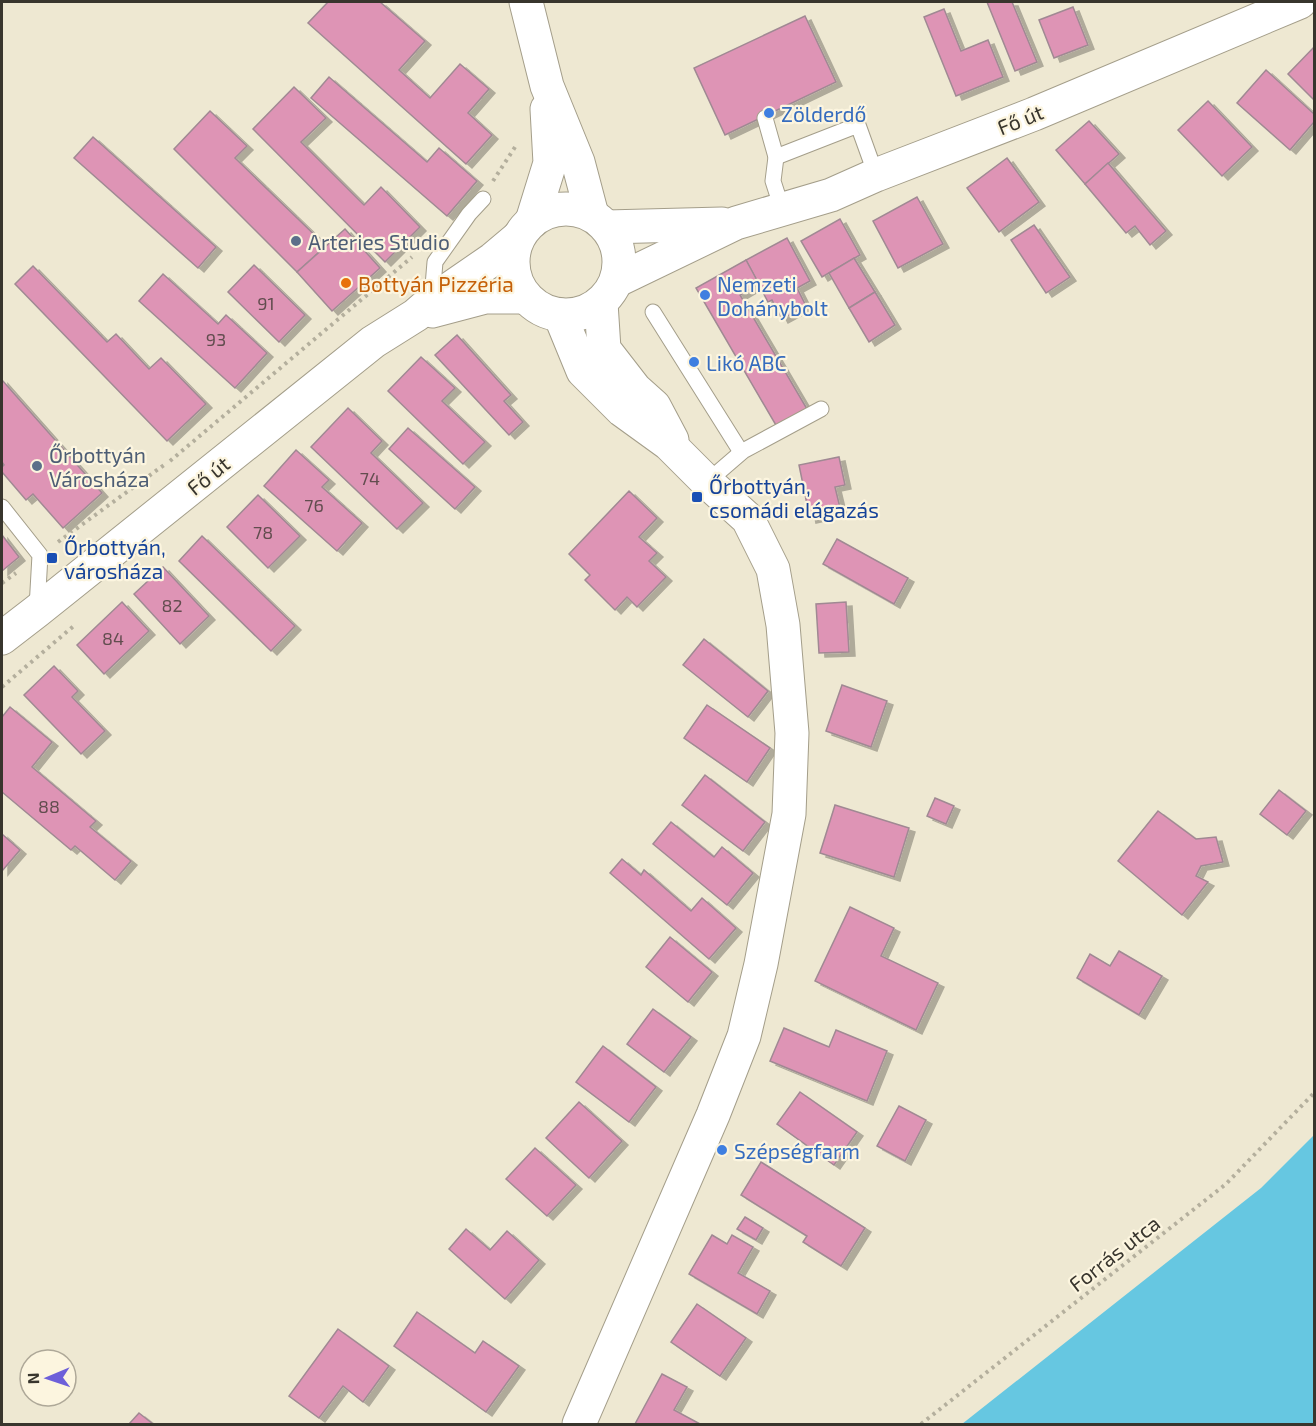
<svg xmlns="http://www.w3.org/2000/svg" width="1316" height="1426" font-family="'Exo 2',sans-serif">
  <defs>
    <filter id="shadow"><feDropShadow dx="6" dy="4" stdDeviation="0" flood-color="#0004"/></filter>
  </defs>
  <rect width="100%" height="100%" fill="#eee8d2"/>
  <polygon fill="#66c7e1" points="1314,1135 1314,1424 962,1424 1261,1188"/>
  <g fill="#de94b5" stroke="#a08993" stroke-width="1.5" filter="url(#shadow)">
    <polygon points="328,2 380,2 425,41 399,70 430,98 460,64 489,89 468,113 492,135 466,164 308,23"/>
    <polygon points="987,2 1012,2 1037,62 1015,71"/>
    <polygon points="1073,7 1088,45 1054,58 1039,20"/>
    <polygon points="944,9 961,51 988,40 1003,77 956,96 924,17"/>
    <polygon points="805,16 836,82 725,135 694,68"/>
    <polygon points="1314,47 1314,100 1288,74"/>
    <polygon points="1266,70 1314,114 1314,122 1290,150 1237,103"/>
    <polygon points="329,77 427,162 439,148 477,181 447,216 311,98"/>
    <polygon points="294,87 326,118 301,142 364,205 381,187 420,227 385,262 253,129"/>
    <polygon points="1208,101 1252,147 1222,176 1178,130"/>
    <polygon points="210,111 247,146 235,158 326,246 297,272 174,149"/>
    <polygon points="1089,121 1119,154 1085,184 1056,150"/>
    <polygon points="93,137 216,247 198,268 74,158"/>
    <polygon points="1007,158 1039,202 999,232 967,188"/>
    <polygon points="1108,163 1166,231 1150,245 1135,226 1126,233 1085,184"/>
    <polygon points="917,197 943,244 898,268 873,221"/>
    <polygon points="840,219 860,255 822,277 801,241"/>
    <polygon points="1034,225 1070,277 1046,293 1011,240"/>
    <polygon points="345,229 380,268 332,311 297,272"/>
    <polygon points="787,238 810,281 797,288 806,306 782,319 772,300 768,302 746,260"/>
    <polygon points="854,258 875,292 849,308 829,273"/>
    <polygon points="746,260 759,284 740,295 807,409 777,427 696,288"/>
    <polygon points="254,265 305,315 279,342 228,292"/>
    <polygon points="33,266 107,342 116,334 149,369 161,358 206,404 167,441 15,284"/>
    <polygon points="163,274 218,324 226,315 267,353 235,388 139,301"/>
    <polygon points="875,292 895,325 869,342 849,308"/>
    <polygon points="457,335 511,395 504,401 523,422 509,435 435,355"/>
    <polygon points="421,357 455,388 442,401 485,442 463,464 388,391"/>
    <polygon points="2,380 102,493 63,528 33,494 26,500 2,472 2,467 4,465 2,462"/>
    <polygon points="348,408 382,441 371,453 423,503 397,529 311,447"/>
    <polygon points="408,428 475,487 455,509 389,449"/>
    <polygon points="296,450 329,480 322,487 362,523 337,551 264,486"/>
    <polygon points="839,457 845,485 835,487 841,512 810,519 799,465"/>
    <polygon points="629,491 657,518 639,537 657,553 649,561 666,577 637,607 627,597 615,610 585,580 590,575 569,554"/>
    <polygon points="258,495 300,536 268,568 227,527"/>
    <polygon points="2,535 19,557 2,571"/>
    <polygon points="202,536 295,626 271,651 179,561"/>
    <polygon points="837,539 908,578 894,604 823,564"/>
    <polygon points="163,567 209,616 180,644 134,594"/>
    <polygon points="122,602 149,631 104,674 77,645"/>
    <polygon points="846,602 849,652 819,653 816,604"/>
    <polygon points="704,639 768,691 748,717 683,665"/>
    <polygon points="54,666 78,691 72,697 105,731 81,754 24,695"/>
    <polygon points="842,685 887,701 871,747 826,731"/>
    <polygon points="707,705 770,748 747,782 684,738"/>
    <polygon points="10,707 52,742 32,767 96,821 90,827 131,861 115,880 75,846 71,850 2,792 2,717"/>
    <polygon points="705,775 765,822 743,851 682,805"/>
    <polygon points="1279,790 1306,811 1287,835 1260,814"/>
    <polygon points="935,798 954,806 946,824 927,816"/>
    <polygon points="835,805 909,828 894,877 820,853"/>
    <polygon points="1158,811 1196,839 1216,837 1223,862 1201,866 1196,876 1208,882 1182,915 1118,861"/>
    <polygon points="671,822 714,857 722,847 753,873 727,905 653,844"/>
    <polygon points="2,834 20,850 2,871"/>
    <polygon points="622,859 641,875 644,870 691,911 702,898 736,928 709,959 610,873"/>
    <polygon points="850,907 894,928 881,956 938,983 916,1030 815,981"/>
    <polygon points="670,937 712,972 688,1002 646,967"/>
    <polygon points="1119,951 1162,976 1139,1015 1077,978 1090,954 1110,966"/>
    <polygon points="653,1009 691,1037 664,1072 627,1044"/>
    <polygon points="784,1028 829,1047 836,1030 887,1051 867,1101 770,1061"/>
    <polygon points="603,1046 656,1087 629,1122 576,1082"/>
    <polygon points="800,1092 857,1132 834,1165 777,1124"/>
    <polygon points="579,1102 622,1141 589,1178 546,1138"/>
    <polygon points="899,1106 926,1120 905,1161 877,1146"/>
    <polygon points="535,1148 576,1185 547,1216 506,1179"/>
    <polygon points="761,1162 865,1228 841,1266 803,1242 807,1236 741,1195"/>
    <polygon points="745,1217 763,1228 756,1240 737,1229"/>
    <polygon points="466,1229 490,1250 507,1231 539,1260 505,1299 449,1249"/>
    <polygon points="712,1235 727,1244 732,1235 753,1247 738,1273 770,1291 757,1314 689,1274"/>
    <polygon points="697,1304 746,1338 720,1376 671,1342"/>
    <polygon points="417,1312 475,1353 483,1341 519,1366 486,1412 394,1346"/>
    <polygon points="338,1329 389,1366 363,1402 343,1386 319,1418 289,1396"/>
    <polygon points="662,1374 687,1387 674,1410 700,1424 635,1424"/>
    <polygon points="139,1413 153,1424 129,1424"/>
  </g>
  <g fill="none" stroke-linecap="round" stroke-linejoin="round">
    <g stroke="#a49e8a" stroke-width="17">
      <g id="service">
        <polyline points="765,118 776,157 773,181 782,209"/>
        <polyline points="776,157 858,125 876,175"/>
        <polyline points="432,298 435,262 469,214 483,199"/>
        <polyline points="653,312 741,452"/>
        <polyline points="707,482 743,451 821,409"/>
        <polyline points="2,507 40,555 37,608"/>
      </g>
    </g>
    <g stroke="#a49e8a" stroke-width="35">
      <g id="secondary">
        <polyline points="526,2 547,86 578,162 592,215"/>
        <circle cx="566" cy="262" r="53"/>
        <polyline points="532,221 550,163 547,109"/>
        <polyline points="607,227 722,224"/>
        <polyline points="616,281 736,223 831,195 876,175 1034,114 1300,2"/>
        <polyline points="601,303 604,349 635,389 654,406 672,440"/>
        <polyline points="432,311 485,297 524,297"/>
        <polyline points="560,315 583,371 622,410 669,444 707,482 748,519 773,569 783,625 792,733 789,814 761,964 744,1036 713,1115 579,1424"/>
        <polyline points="2,638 37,611 373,342 416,315 432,301 493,259 518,238"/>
      </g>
    </g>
    <g stroke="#b4af9d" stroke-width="4" stroke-dasharray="3 4.5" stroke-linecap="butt">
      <polyline points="493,181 517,144"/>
      <polyline points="170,461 412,257"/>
      <polyline points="58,542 164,465"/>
      <polyline points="2,583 16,573"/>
      <polyline points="2,687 76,624"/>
      <polyline points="921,1424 1226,1184 1314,1093"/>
    </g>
    <use href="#service" stroke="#fff" stroke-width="15"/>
    <use href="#secondary" stroke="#fff" stroke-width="33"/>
  </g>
  <g fill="#3f7fe0" stroke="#fcf5df" stroke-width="2">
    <circle cx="769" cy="113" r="6"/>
    <circle cx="705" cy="295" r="6"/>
    <circle cx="694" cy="362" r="6"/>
    <circle cx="722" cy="1150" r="6"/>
  </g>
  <g fill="#5c6f8a" stroke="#fcf5df" stroke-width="2">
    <circle cx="296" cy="241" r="6"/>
    <circle cx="37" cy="466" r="6"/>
  </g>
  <circle fill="#e8710a" stroke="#fcf5df" stroke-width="2" cx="346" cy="283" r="6"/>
  <g fill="#1a4fb4" stroke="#fcf5df" stroke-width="2">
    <rect x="691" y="491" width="12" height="12" rx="3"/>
    <rect x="46" y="552" width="12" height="12" rx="3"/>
  </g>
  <g text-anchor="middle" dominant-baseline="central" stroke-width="4.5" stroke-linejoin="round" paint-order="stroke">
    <g font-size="18" fill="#624d4f">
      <text x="266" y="303">91</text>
      <text x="216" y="339">93</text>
      <text x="370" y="478">74</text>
      <text x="314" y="505">76</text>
      <text x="263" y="532">78</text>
      <text x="172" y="605">82</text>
      <text x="113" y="638">84</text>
      <text x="49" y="806">88</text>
    </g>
    <g font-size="21" fill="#366cbe" stroke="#fcf5df" text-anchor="start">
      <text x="781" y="113">Zölderdő</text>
      <text x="717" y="283">Nemzeti<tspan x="717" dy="24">Dohánybolt</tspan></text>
      <text x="706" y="362">Likó ABC</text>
      <text x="734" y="1150">Szépségfarm</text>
    </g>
    <g font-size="21" fill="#38352d" stroke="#fcf5df">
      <text transform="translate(1020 119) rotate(-22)">Fő út</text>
      <text transform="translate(208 475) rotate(-39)">Fő út</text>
      <text transform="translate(1114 1253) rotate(-38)">Forrás utca</text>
    </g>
    <g font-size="21" fill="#4e5e75" stroke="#fcf5df" text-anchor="start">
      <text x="308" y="241">Arteries Studio</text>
      <text x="49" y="454">Őrbottyán<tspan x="49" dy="24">Városháza</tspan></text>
    </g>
    <g font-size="21" fill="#c56008" stroke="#fcf5df" text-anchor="start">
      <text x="358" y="283">Bottyán Pizzéria</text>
    </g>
    <g font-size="21" fill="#164399" stroke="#fcf5df" text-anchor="start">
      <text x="709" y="485">Őrbottyán,<tspan x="709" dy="24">csomádi elágazás</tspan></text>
      <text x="64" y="546">Őrbottyán,<tspan x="64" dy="24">városháza</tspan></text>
    </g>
  </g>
  <rect width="1316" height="1426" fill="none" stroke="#38352d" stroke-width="6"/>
  <g transform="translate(48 1378) rotate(268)"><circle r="28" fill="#fcf5df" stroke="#aea898" stroke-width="1.5"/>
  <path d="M0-4.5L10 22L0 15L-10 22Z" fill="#6d5fd9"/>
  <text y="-9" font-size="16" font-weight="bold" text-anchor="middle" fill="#38352d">N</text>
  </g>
</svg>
